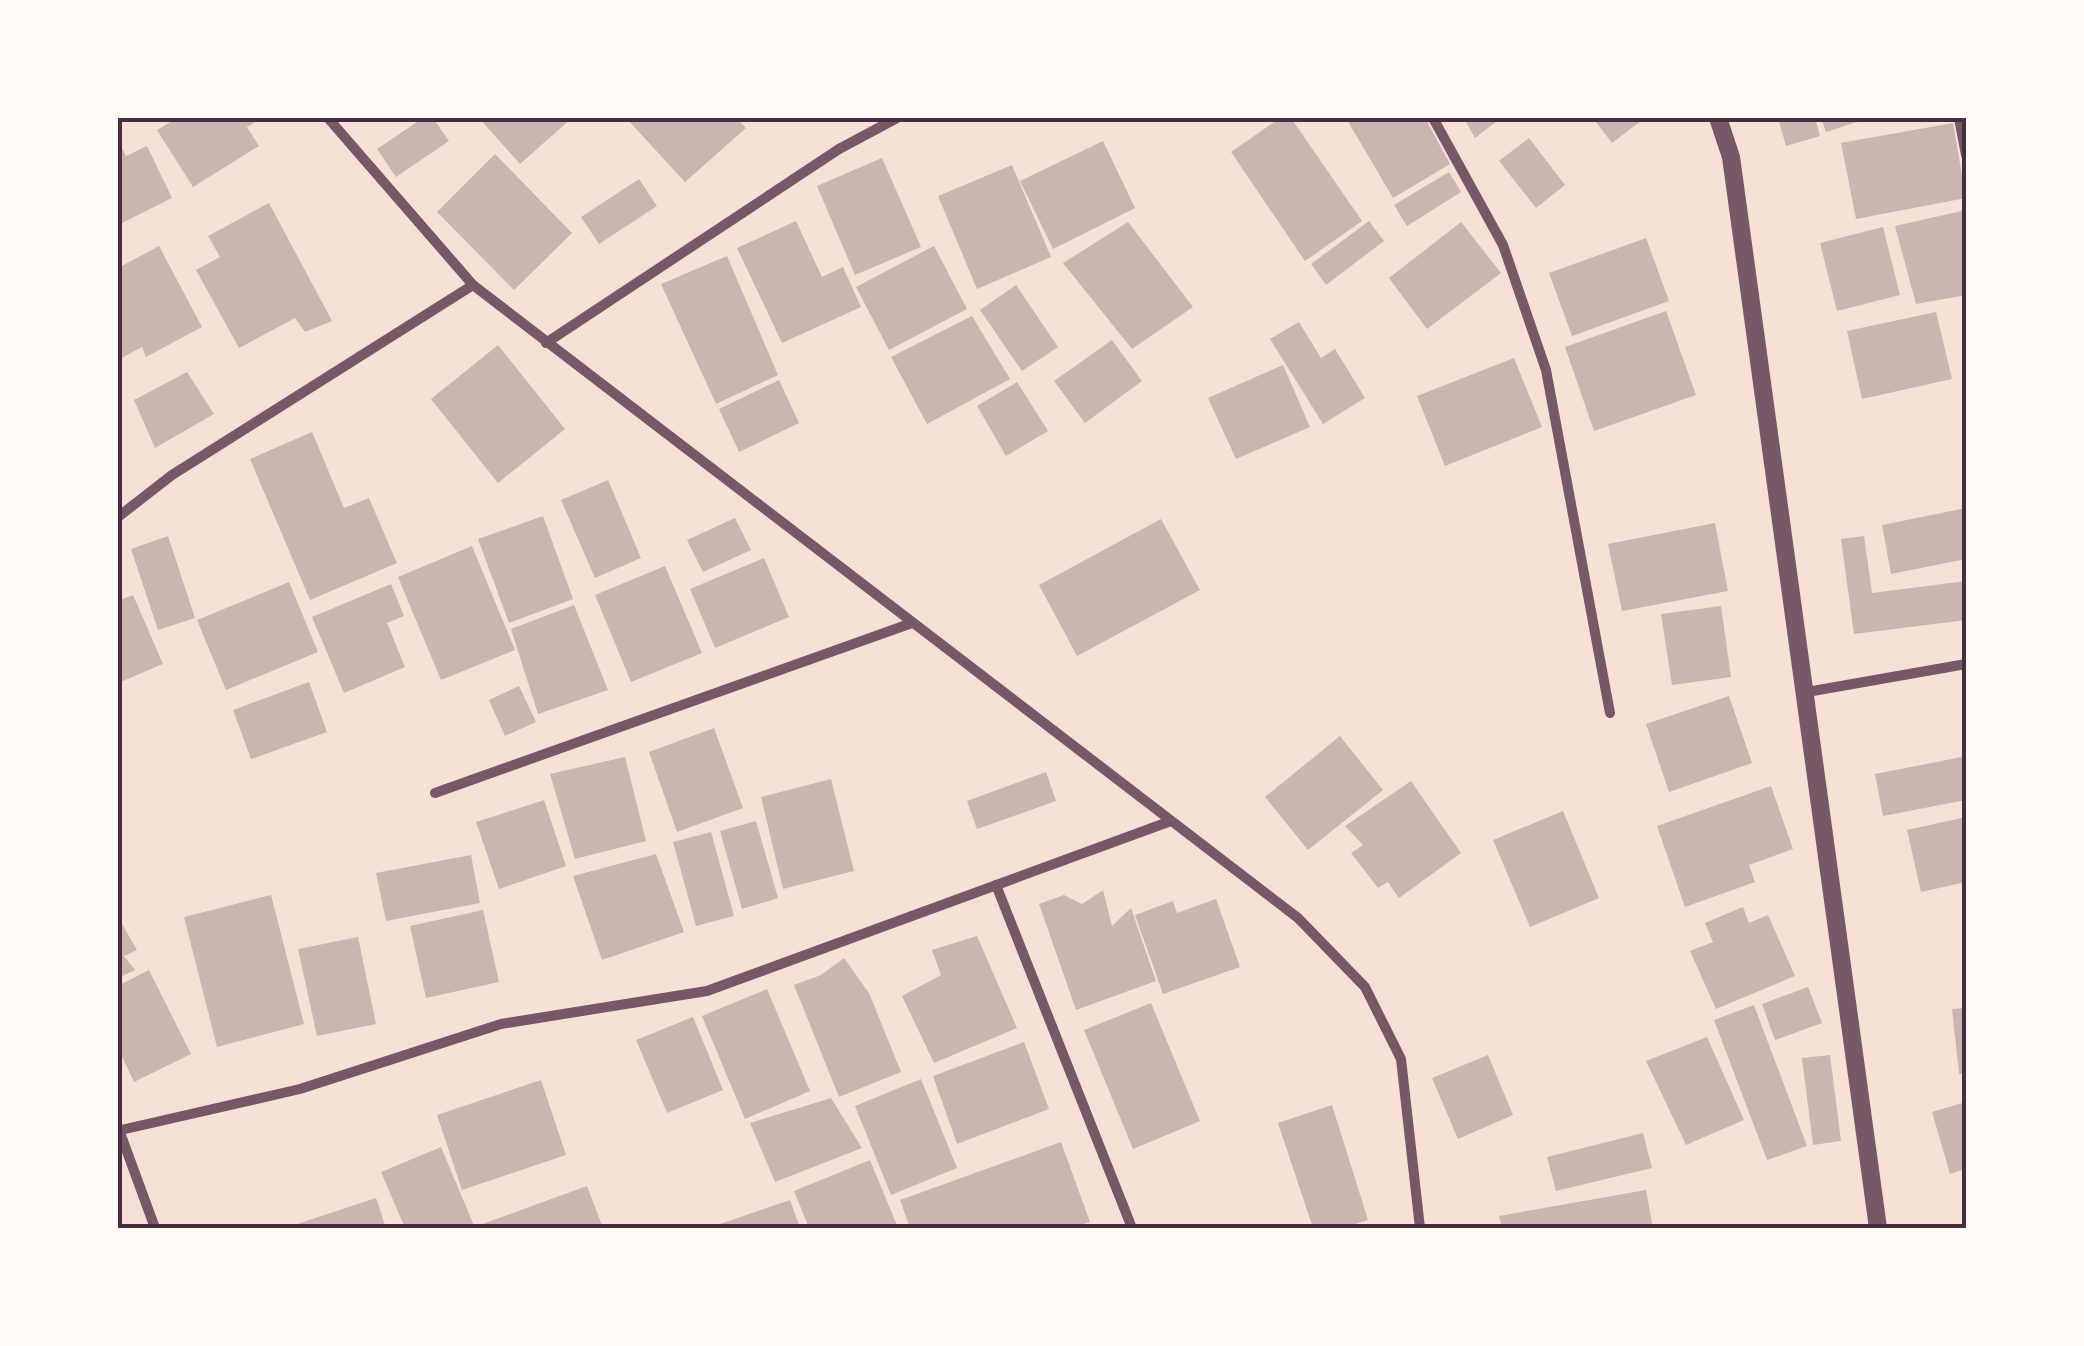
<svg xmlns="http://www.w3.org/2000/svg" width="2084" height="1346" font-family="Quicksand,sans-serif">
  <rect width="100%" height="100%" fill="#f7e1d7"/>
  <g fill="#ccb4b1">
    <polygon points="177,118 262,118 247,127 259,146 193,187 157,130"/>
    <polygon points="423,118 433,118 449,141 396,177 377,149"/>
    <polygon points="479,118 572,118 520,164"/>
    <polygon points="626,118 736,118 746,128 685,182"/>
    <polygon points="1280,118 1291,118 1362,221 1305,261 1231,152"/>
    <polygon points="1346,118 1425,118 1450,164 1393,198"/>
    <polygon points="1464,118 1501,118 1475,138"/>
    <polygon points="1593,118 1645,118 1612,143"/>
    <polygon points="1778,118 1815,118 1820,136 1786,146"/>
    <polygon points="1821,118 1869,118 1826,132"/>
    <polygon points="1953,123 1966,198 1856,219 1841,143"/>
    <polygon points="1529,138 1565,185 1536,208 1499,161"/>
    <polygon points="1103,141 1135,208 1053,249 1020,181"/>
    <polygon points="147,146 172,198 118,225 118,151 122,148 126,156"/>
    <polygon points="495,154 572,233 514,290 437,212"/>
    <polygon points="882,158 921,247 855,275 817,186"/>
    <polygon points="1012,165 1051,257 977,289 938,196"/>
    <polygon points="1449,172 1461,192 1407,226 1394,205"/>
    <polygon points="639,179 657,206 599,244 581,217"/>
    <polygon points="269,203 332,321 305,332 295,318 239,348 196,270 220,257 208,236"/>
    <polygon points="1966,210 1966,295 1916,304 1895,226"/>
    <polygon points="796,221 822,277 843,267 861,307 782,343 737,248"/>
    <polygon points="1369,221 1384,241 1326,285 1311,264"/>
    <polygon points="1128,222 1193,307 1132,349 1063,263"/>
    <polygon points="1461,222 1501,273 1427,329 1389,278"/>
    <polygon points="1883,227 1900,295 1837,311 1820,243"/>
    <polygon points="1646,238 1669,301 1572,336 1549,273"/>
    <polygon points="159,246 202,327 146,357 142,347 118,360 118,268"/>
    <polygon points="934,246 967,309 889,350 856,287"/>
    <polygon points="727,256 778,375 716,404 661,284"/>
    <polygon points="1016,285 1058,347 1022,371 980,310"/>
    <polygon points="1666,311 1696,395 1594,431 1565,347"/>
    <polygon points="1936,312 1952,379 1862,399 1847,331"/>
    <polygon points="972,316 1010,379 927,424 891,357"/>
    <polygon points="1299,322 1321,358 1335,349 1365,398 1323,424 1270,339"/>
    <polygon points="1112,340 1142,381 1085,423 1054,381"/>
    <polygon points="498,345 565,429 498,483 431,399"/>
    <polygon points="1514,358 1542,427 1445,466 1417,396"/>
    <polygon points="1283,365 1310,427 1236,459 1208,398"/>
    <polygon points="187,372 214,414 155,448 134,400"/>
    <polygon points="779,380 799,423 739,452 719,409"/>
    <polygon points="1017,382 1048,431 1006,456 977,406"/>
    <polygon points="312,432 344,508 369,498 397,563 310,600 250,459"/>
    <polygon points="608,480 641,558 595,578 561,500"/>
    <polygon points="1966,508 1966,559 1891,574 1882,525"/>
    <polygon points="543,516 573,599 509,623 478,539"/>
    <polygon points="735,518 751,550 703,572 687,540"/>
    <polygon points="1161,519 1200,590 1077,656 1039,585"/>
    <polygon points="1715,523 1728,591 1622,611 1608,544"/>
    <polygon points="168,536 195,618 158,630 131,549"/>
    <polygon points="1864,536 1872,593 1966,581 1966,620 1854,634 1841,539"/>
    <polygon points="472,546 515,650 441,680 398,577"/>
    <polygon points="764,558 789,617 715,648 690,589"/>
    <polygon points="665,566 702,653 631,682 595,595"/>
    <polygon points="289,582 318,652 226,690 197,620"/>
    <polygon points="391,584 404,616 387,623 405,667 344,693 312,617"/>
    <polygon points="133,595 163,664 118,683 118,601"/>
    <polygon points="574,605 608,690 538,714 511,629"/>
    <polygon points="1721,606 1731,677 1672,685 1661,614"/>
    <polygon points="309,682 327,732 251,759 233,710"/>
    <polygon points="519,686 536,722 505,736 489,700"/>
    <polygon points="1729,696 1752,763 1669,792 1646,724"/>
    <polygon points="714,728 743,808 677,832 649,752"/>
    <polygon points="1340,736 1383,790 1308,850 1265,797"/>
    <polygon points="625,757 646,841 575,859 550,774"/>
    <polygon points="1962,757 1966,800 1883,816 1875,774"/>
    <polygon points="1046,772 1056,801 977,829 967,801"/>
    <polygon points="831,779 854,871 783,889 761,797"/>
    <polygon points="1411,781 1461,853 1399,898 1388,882 1378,888 1351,853 1363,845 1345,826"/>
    <polygon points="1771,786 1793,849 1749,865 1755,882 1685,907 1657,826"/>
    <polygon points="544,800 566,866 499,889 476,822"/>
    <polygon points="1563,811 1599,898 1530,927 1493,840"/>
    <polygon points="1966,817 1966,882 1921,892 1907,830"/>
    <polygon points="756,821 778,898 742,909 720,831"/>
    <polygon points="711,832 734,916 696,926 673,842"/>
    <polygon points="656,854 684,932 602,960 573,876"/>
    <polygon points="471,855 480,903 386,921 376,873"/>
    <polygon points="1103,890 1112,926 1131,908 1156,981 1076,1010 1039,904 1064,895 1082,904"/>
    <polygon points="271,895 304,1024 217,1047 184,917"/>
    <polygon points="1216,899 1240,967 1163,994 1135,915 1173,901 1177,913"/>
    <polygon points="1743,907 1749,923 1768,915 1795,976 1716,1009 1690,951 1713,942 1705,923"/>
    <polygon points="483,910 499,982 426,998 410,926"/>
    <polygon points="118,917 137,950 124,956 135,970 118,978"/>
    <polygon points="977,936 1017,1028 934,1063 902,996 941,975 932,950"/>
    <polygon points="358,937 376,1024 317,1036 298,949"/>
    <polygon points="844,958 869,993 901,1072 839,1097 794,985 821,975"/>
    <polygon points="149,970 191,1054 134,1082 118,1048 118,986"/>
    <polygon points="1808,987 1822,1023 1775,1040 1762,1004"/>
    <polygon points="767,989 810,1091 745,1119 702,1016"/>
    <polygon points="1151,1003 1200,1121 1133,1149 1084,1030"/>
    <polygon points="1754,1005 1807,1146 1767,1160 1714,1020"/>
    <polygon points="1966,1008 1966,1074 1959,1074 1952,1009"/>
    <polygon points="693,1017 723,1090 667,1113 636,1040"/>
    <polygon points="1707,1037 1744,1120 1686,1145 1646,1061"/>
    <polygon points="1024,1042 1049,1109 957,1144 933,1076"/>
    <polygon points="1488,1055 1513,1115 1458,1139 1432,1078"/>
    <polygon points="1830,1055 1841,1141 1813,1145 1802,1058"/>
    <polygon points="921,1079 957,1168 891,1195 855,1106"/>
    <polygon points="541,1080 566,1155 462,1190 437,1115"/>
    <polygon points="831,1098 862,1148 775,1182 750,1123"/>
    <polygon points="1966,1102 1966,1169 1950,1174 1932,1112"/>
    <polygon points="1332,1105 1368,1220 1342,1228 1313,1228 1278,1123"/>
    <polygon points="1643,1133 1652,1168 1556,1191 1547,1157"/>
    <polygon points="1061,1142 1090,1222 1070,1228 910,1228 900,1200"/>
    <polygon points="441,1147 475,1228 405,1228 381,1172"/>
    <polygon points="870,1160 898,1228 809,1228 794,1191"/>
    <polygon points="587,1186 603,1228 482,1228 480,1225"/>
    <polygon points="1646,1190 1653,1228 1502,1228 1499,1216"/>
    <polygon points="376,1198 386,1228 285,1228"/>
    <polygon points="790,1200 800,1228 708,1228"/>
  </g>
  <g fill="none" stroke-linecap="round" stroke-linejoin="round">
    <g stroke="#755966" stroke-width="10">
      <polyline points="328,118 473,285 1298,918 1365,987 1401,1059 1420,1228"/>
      <polyline points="1433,118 1503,245 1546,370 1610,713"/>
      <polyline points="1959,118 1966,155"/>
      <polyline points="546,343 839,149 897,118"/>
      <polyline points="118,517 172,475 473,285"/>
      <polyline points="1807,692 1966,664"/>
      <polyline points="435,793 912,623"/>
      <polyline points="996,885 1132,1228"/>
      <polyline points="118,1127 155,1228"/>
      <polyline points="121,1130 300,1089 501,1024 707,991 1171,821"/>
    </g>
    <polyline stroke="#755966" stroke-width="18" points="1718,118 1731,157 1878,1228"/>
  </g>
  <rect width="2084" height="1346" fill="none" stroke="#fffaf5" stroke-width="240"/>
  <rect x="120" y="120" width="1844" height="1106" fill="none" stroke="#4a2c40" stroke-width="4"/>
</svg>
